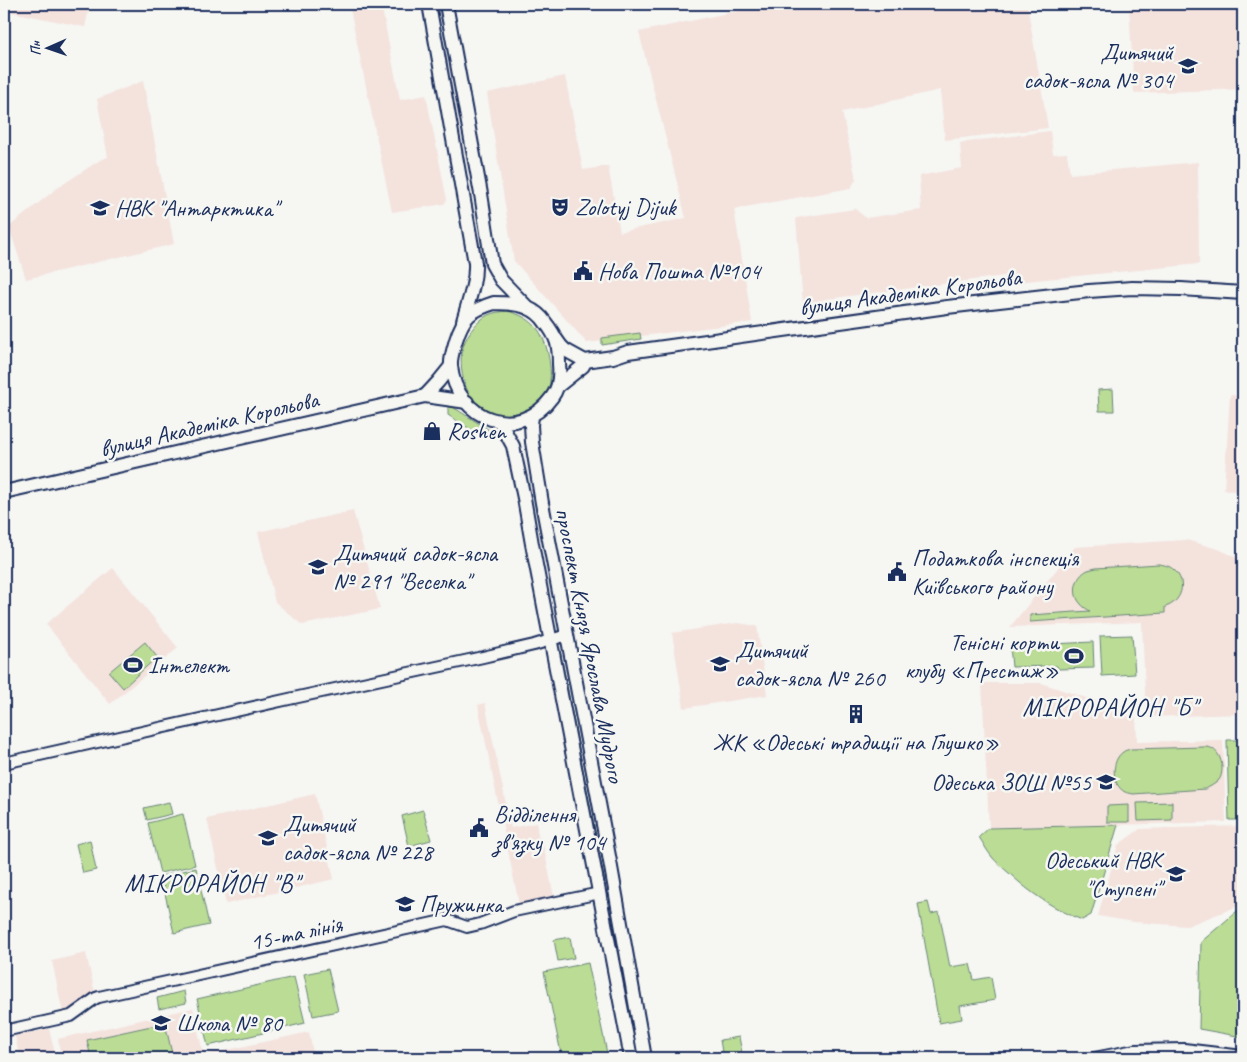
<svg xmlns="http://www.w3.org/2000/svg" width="1247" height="1062" font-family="Caveat,sans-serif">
  <rect width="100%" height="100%" fill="#f6f6f2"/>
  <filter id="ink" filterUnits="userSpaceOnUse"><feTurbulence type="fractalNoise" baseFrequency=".02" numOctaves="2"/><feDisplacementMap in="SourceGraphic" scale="10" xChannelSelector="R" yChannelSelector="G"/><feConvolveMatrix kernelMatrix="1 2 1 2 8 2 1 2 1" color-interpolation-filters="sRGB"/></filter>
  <g filter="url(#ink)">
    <g fill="#f4e2dd">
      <polygon points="13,4 90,4 85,27 12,12"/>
      <polygon points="349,4 381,4 400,100 426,95 447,200 444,204 392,212"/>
      <polygon points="770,4 1027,4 1048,128 945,140 940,90 842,112 856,179 851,188 734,209 752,322 587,343 514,261 487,93 565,76 583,170 608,166 620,232 686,218 639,32"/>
      <polygon points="1129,4 1243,4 1243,89 1134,93"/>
      <polygon points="143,81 174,244 26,279 9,227 56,189 100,160 108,157 97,99"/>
      <polygon points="1050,131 1053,154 1067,153 1070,174 1198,162 1199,264 1005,283 1004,276 826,299 803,304 796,218 855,209 866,218 921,210 919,176 962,168 960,143"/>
      <polygon points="1230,395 1243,396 1243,492 1224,490"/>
      <polygon points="353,511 380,609 302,625 275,602 258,532"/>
      <polygon points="1186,540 1218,549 1243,560 1243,714 1146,717 1142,622 1010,627 1075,547"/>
      <polygon points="113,568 178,648 110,704 46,624"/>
      <polygon points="737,623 757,626 767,695 684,708 672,633"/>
      <polygon points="982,683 1041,683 1098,702 1136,718 1137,742 1223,740 1226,822 989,828"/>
      <polygon points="485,703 511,828 536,823 539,840 542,839 554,897 519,904 478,705"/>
      <polygon points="315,794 334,879 226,904 207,819"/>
      <polygon points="1243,826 1243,903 1241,905 1187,926 1134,922 1098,916 1118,845 1140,829"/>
      <polygon points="86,953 96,998 64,1018 52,961"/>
      <polygon points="193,1008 204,1058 61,1058 58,1039"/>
      <polygon points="49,1029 56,1058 20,1058 15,1036"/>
      <polygon points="309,1032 314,1058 210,1058 209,1054"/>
    </g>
    <g fill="#badc95" stroke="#6a867a">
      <path d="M507 311C519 314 528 318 536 327 547 339 552 366 550 382 549 389 544 397 539 402 530 410 520 414 508 415 474 420 457 381 462 351 464 338 476 321 488 315 494 312 501 312 507 311Z"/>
      <polygon points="640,333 641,339 602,345 602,338"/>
      <polygon points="1113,389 1114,411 1099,411 1098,390"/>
      <polygon points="448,404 491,431 473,431 448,415"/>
      <path d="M1159 564C1165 565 1170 566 1174 570 1188 582 1181 603 1165 607V613L1030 622V615L1090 611C1087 609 1083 607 1081 604 1071 594 1075 576 1088 570 1091 569 1093 569 1096 568Z"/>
      <polygon points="1132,635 1135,674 1102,676 1100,636"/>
      <polygon points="145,642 157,657 123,688 109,672"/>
      <polygon points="1093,642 1094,668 1058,669 1057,666 1012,667 1010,646"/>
      <polygon points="560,650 605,883 602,884 556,651"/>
      <polygon points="1227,740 1243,740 1243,820 1229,820"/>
      <path d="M1203 747C1206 747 1209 747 1211 748 1222 753 1225 771 1219 780 1215 784 1210 787 1205 789L1133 794C1130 793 1127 793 1125 792 1111 785 1111 760 1123 752 1125 750 1128 750 1131 749Z"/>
      <polygon points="169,802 172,814 147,820 144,808"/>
      <polygon points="1172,802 1172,820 1138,821 1137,803"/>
      <polygon points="1129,805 1129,822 1107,822 1107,806"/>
      <polygon points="423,810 431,840 409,846 402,816"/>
      <polygon points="183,814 195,865 160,873 148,823"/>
      <path d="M1118 825 1091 915 1082 920C1054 909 1030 893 1009 873 1003 868 997 863 992 857 987 851 983 843 979 837L989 828Z"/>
      <polygon points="90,840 96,870 83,873 76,844"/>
      <polygon points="196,868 209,925 174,933 161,876"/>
      <polygon points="928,902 931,914 939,912 950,967 970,964 974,980 991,977 995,1000 960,1006 962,1019 939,1023 918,904"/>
      <polygon points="1243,906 1243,1037 1199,1029 1201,942"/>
      <polygon points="570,937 574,958 558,961 554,940"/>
      <polygon points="588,963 608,1058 562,1058 544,972"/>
      <polygon points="328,969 338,1011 313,1016 304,974"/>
      <polygon points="294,977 305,1023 208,1046 197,999"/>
      <polygon points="184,991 186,1003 159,1009 157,998"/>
      <polygon points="165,1023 173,1058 91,1058 87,1040"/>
      <polygon points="739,1037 743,1058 723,1058 720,1040"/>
    </g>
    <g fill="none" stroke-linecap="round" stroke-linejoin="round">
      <g stroke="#1b2f5e" stroke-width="14">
        <g id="minor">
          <polyline points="4,763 289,699 483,657 534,645 567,635"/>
          <polyline points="4,1031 71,1016 96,998 99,997 447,920 467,927 480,924 514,911 600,893"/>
          <polyline points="1094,1058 1135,1050 1184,1049 1243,1056"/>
        </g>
      </g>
      <g stroke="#1b2f5e" stroke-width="16">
        <g id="major">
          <path d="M429 4 475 263C476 283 468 302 463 321"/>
          <polyline points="446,4 481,194 492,264 501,280 527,307"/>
          <path d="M494 303C505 303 518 303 528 308 535 311 541 316 545 322 557 337 559 345 559 364 560 375 559 388 552 397 519 443 456 420 451 366 450 358 454 348 456 340 463 317 471 310 494 303Z"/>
          <polyline points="556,339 561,346 565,350 585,361 613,357 628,352 947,307 1089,291 1132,288 1181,289 1243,293"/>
          <polyline points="558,386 583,366 585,361"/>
          <polyline points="425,396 438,382 451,366"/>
          <polyline points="532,416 531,425 532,442 542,503 609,856 645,1058"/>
          <polyline points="500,422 513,446 524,498 532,544 631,1058"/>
          <polyline points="4,492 425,396 467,402"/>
        </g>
      </g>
      <use href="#minor" stroke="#f6f6f2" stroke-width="10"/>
      <use href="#major" stroke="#f6f6f2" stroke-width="12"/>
    </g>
  </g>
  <defs>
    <g id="school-bare" transform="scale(1.5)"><path d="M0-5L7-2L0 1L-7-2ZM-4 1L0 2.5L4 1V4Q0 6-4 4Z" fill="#1b2f5e" stroke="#f6f6f2" stroke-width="2.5" paint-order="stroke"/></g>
    <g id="theatre-bare" transform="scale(1.5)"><path d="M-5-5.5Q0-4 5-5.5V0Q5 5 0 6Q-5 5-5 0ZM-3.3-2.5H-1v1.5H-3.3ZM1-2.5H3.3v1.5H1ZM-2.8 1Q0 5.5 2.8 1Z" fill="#1b2f5e" stroke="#f6f6f2" stroke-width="2.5" paint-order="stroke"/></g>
    <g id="civic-bare" transform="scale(1.5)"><path d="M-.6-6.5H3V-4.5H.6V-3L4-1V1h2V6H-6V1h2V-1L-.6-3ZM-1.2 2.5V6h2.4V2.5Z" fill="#1b2f5e" stroke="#f6f6f2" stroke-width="2.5" paint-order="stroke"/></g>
    <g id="shop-bare" transform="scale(1.5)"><path d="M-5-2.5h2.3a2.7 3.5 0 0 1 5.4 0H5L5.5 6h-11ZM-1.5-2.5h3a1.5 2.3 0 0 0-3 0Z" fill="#1b2f5e" stroke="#f6f6f2" stroke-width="2.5" paint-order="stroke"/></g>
    <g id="stadium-bare" transform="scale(1.5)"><path d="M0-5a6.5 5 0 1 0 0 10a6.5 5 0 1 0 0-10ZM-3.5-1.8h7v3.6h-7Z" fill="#1b2f5e" stroke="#f6f6f2" stroke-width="2.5" paint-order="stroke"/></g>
    <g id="building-bare" transform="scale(1.5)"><path d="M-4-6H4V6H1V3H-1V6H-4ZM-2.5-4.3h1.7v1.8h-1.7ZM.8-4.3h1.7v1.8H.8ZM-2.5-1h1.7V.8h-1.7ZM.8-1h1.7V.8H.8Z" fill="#1b2f5e" stroke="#f6f6f2" stroke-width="2.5" paint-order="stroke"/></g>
  </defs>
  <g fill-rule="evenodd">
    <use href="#school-bare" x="1188" y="66"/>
    <use href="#theatre-bare" x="560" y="207"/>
    <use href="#school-bare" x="100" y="208"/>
    <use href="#civic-bare" x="583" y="271"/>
    <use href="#shop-bare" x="432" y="431"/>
    <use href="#school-bare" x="318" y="567"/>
    <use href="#civic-bare" x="897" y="572"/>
    <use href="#stadium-bare" x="1074" y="656"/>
    <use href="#school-bare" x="720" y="664"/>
    <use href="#stadium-bare" x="133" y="665"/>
    <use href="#building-bare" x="856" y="714"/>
    <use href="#school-bare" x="1106" y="782"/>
    <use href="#civic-bare" x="479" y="828"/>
    <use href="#school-bare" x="268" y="838"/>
    <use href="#school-bare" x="1176" y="874"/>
    <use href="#school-bare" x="405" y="904"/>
    <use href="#school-bare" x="161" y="1023"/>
  </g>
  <g text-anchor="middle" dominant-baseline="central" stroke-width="5" stroke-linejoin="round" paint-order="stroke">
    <g font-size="24" fill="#1b2f5e" stroke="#f6f6f2" text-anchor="start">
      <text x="1173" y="52" text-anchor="end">Дитячий<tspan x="1173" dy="28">садок-ясла № 304</tspan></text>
      <text x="575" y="207">Zolotyj Dijuk</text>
      <text x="115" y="208">НВК "Антарктика"</text>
      <text x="598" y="271">Нова Пошта №104</text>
      <text x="447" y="431">Roshen</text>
      <text x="333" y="553">Дитячий садок-ясла<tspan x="333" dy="28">№ 291 "Веселка"</tspan></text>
      <text x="912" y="558">Податкова інспекція<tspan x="912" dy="28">Київського району</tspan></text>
      <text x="1059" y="642" text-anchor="end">Тенісні корти<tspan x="1059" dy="28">клубу «Престиж»</tspan></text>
      <text x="735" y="650">Дитячий<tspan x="735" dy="28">садок-ясла № 260</tspan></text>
      <text x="148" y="665">Інтелект</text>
      <text x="856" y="742" text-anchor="middle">ЖК «Одеські традиції на Глушко»</text>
      <text x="1091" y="782" text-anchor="end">Одеська ЗОШ №55</text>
      <text x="494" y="814">Відділення<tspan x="494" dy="28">зв'язку № 104</tspan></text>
      <text x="283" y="824">Дитячий<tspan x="283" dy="28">садок-ясла № 228</tspan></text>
      <text x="1161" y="860" text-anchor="end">Одеський НВК<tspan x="1161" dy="28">"Ступені"</tspan></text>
      <text x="420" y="904">Пружинка</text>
      <text x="176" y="1023">Школа № 80</text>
    </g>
    <g font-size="24" fill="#1b2f5e" stroke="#f6f6f2">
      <text transform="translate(910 292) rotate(-8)">вулиця Академіка Корольова</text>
      <text transform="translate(209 424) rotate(-13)">вулиця Академіка Корольова</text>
      <text transform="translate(590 645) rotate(79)">проспект Князя Ярослава Мудрого</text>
      <text transform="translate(296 933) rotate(-12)">15-та лінія</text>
    </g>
    <g font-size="25" letter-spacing="1" fill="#1b2f5e" stroke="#f6f6f2">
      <text x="1110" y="708">МІКРОРАЙОН "Б"</text>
      <text x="212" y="884">МІКРОРАЙОН "В"</text>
    </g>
  </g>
  <rect width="1247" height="1062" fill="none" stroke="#f6f6f2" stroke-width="20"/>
  <rect x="10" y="10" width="1227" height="1042" fill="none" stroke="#1b2f5e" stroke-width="2" filter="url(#ink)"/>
  <g transform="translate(48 48) rotate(268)" stroke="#f6f6f2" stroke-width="4" paint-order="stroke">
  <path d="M0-4L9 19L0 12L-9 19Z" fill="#1b2f5e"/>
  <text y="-8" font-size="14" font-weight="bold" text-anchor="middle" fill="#1b2f5e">Пн</text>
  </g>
</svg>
